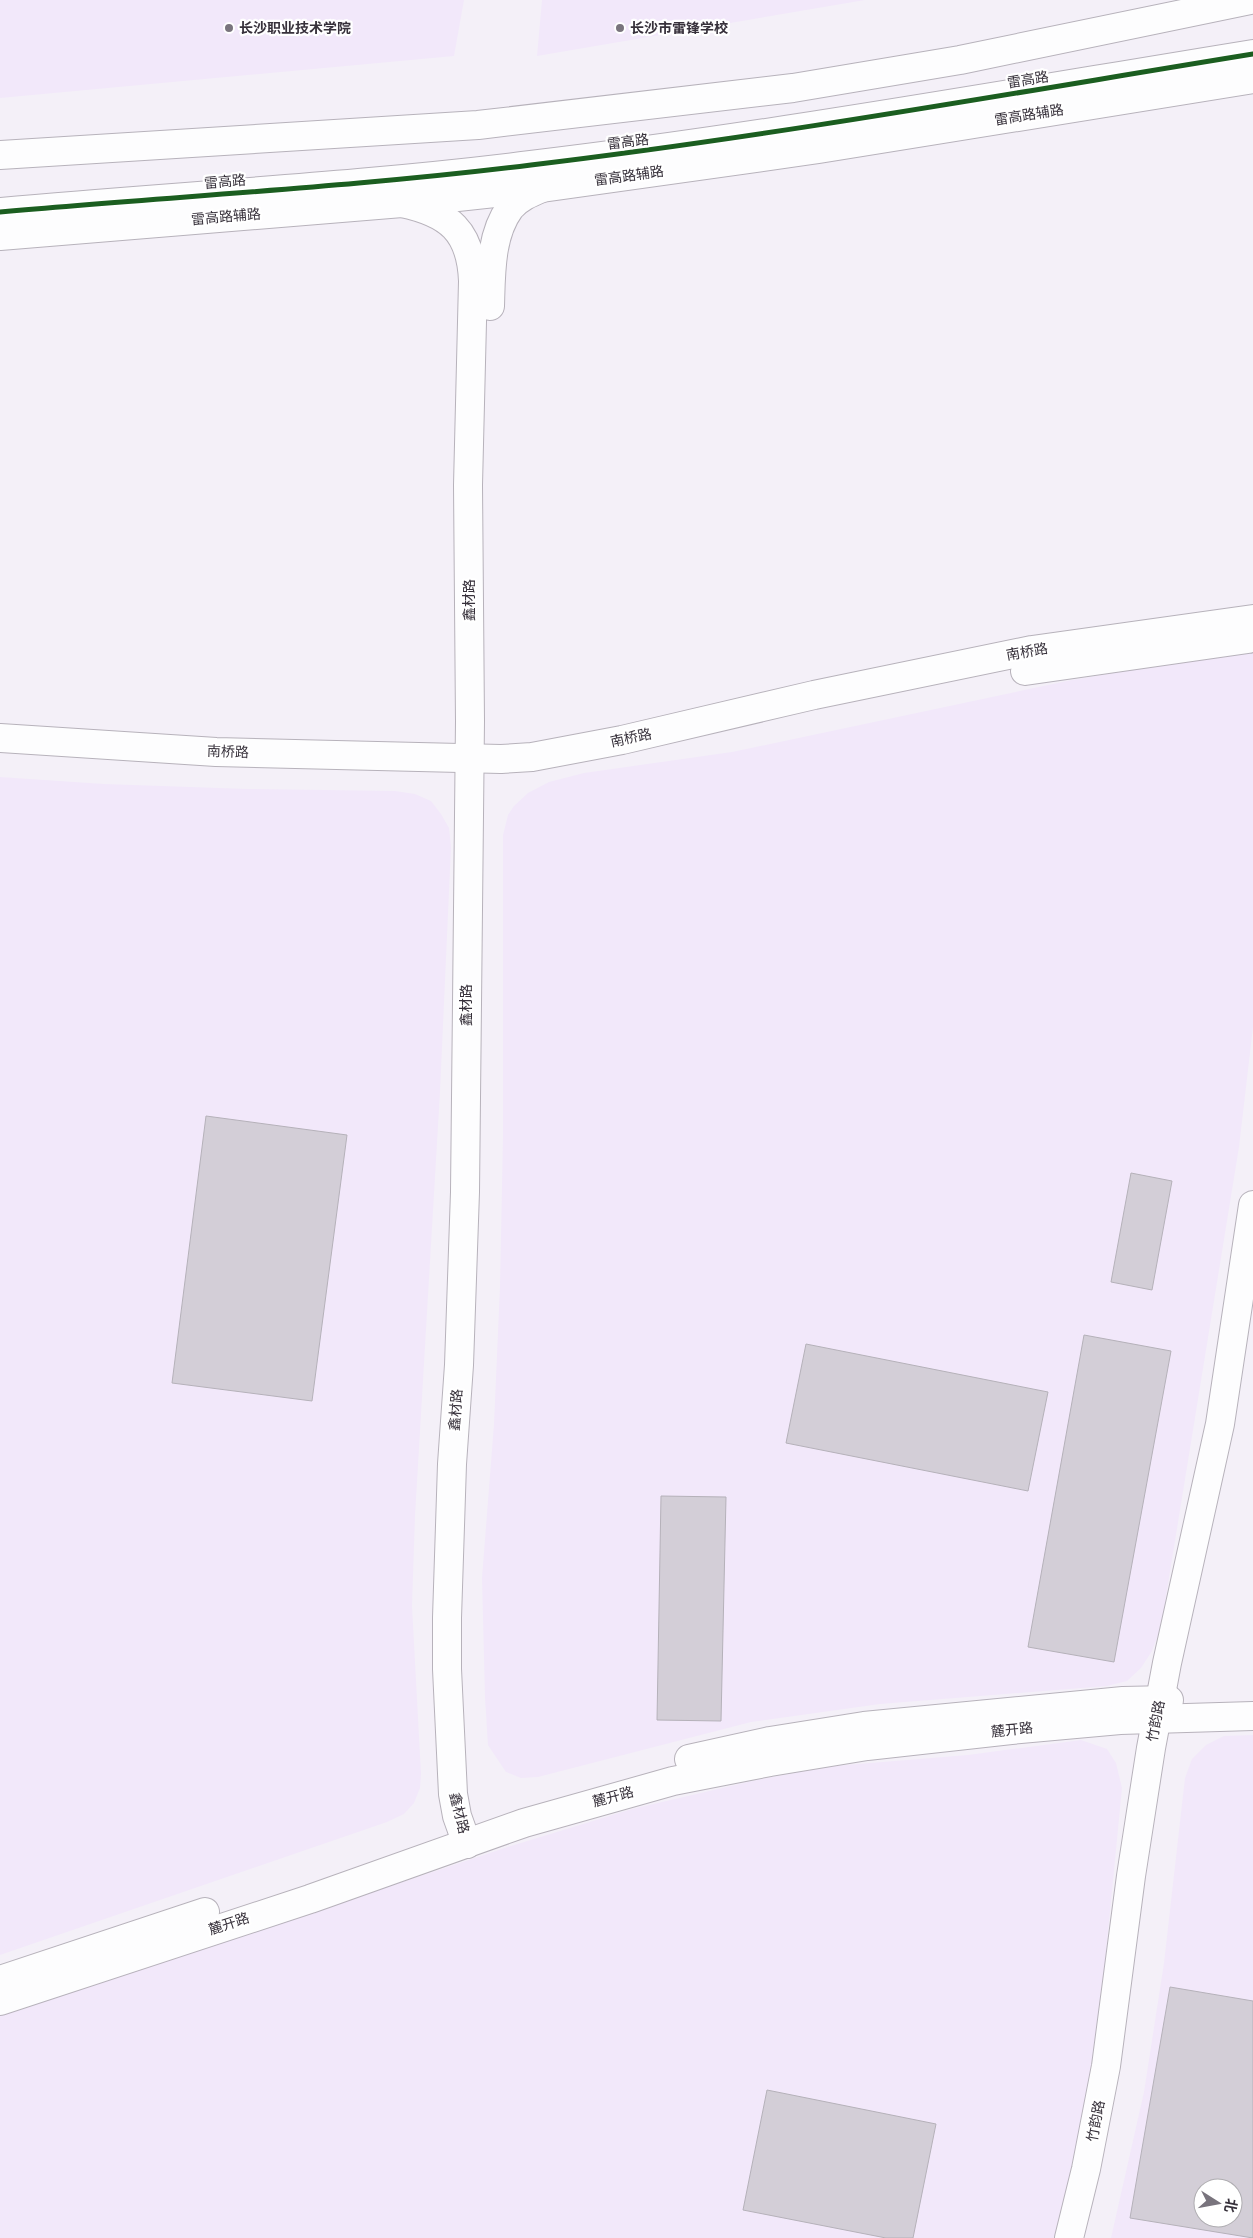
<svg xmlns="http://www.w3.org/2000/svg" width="1253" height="2238" font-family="Figtree,'Noto Sans SC',sans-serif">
  <rect width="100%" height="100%" fill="#f4f0f8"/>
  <g fill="#f2e8fa" fill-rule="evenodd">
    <polygon points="0,0 464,0 454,56 0,98"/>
    <polygon points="542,0 865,0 537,56"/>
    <polygon points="1253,650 1253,1027 1239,1147 1161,1627 1152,1651 1141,1668 1127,1681 1107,1686 880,1704 751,1722 538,1777 521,1778 506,1772 488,1745 485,1698 482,1578 494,1424 500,1286 503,1137 503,835 508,815 514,806 528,793 549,782 584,773 732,752 1072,680"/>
    <polygon points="0,777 104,784 248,789 395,791 415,794 431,801 441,814 449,828 451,847 440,1092 415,1516 412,1606 421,1774 420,1788 414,1803 404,1814 387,1822 0,1955"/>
    <path d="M1253 1735V2238H1111L1144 2092 1164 1963 1185 1778 1192 1759 1206 1745 1224 1736ZM1203 2188H1233V2218H1203Z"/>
    <polygon points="1081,1740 1107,1749 1116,1763 1122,1788 1104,1973 1084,2118 1056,2238 0,2238 0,2016 511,1846 632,1809 761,1779 834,1766 968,1755"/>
  </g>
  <g fill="#d3ced7" stroke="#b5b1b9" fill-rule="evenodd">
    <polygon points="206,1116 347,1135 312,1401 172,1383"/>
    <polygon points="1131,1173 1172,1181 1152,1290 1111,1282"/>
    <polygon points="1084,1335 1171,1351 1114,1662 1028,1647"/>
    <polygon points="806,1344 1048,1392 1028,1491 786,1443"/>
    <polygon points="661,1496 726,1497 721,1721 657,1720"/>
    <path d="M1170 1987 1253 2001V2238L1130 2218ZM1203 2188H1233V2218H1203Z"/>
    <polygon points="767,2090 936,2124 913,2238 886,2238 743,2210"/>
  </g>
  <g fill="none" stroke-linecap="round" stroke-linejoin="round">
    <g stroke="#b7b2bb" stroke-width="30">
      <g id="secondary">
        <path d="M402 203C449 213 471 231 473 281L468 485 470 721 465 1192 459 1365 452 1464 447 1618V1669L453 1794 457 1816 467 1844"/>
        <path d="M0 212C177 196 355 187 531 165 773 136 1013 93 1253 54"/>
        <path d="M490 306C491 275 490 235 510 208 518 198 530 193 542 188"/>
        <polyline points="1025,671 1248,639"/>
        <polyline points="0,738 216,752 501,759 532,757 622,740 814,695 1032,650 1253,619"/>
        <polyline points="689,1759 770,1741 864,1726 1123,1701 1169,1700"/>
        <polyline points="0,1980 205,1912"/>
        <polyline points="0,2001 310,1899 524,1823 673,1781 770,1762 867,1746 1011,1730 1120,1720 1253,1716"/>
        <polyline points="1069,2238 1086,2169 1106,2066 1131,1876 1151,1748 1167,1663 1220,1424 1253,1205"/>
      </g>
    </g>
    <g stroke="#b7b2bb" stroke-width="30">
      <g id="primary">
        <polyline points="0,155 478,125 793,88 960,60 1250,0"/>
        <polyline points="0,236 402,203 542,188 819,149 1253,79"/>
      </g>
    </g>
    <use href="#secondary" stroke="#fdfdfe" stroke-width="28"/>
    <use href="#primary" stroke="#fdfdfe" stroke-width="28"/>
    <g stroke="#fff" stroke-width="8">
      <path id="cycleway" d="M0 212C177 196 355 187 531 165 773 136 1013 93 1253 54"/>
    </g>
    <use href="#cycleway" stroke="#1b5e20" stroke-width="5"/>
  </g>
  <g fill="#79747d" stroke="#fff" stroke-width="2">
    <circle cx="229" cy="28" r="5"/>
    <circle cx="620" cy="28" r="5"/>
  </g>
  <g text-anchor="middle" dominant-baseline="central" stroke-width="4.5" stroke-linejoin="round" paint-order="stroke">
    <g font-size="14" font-weight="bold" fill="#37313b" stroke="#fff" text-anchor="start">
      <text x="239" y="28">长沙职业技术学院</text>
      <text x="630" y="28">长沙市雷锋学校</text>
    </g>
    <g font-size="14" fill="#37313b" stroke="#fff">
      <text transform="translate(1028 80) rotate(-9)">雷高路</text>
      <text transform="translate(1029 115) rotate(-9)">雷高路辅路</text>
      <text transform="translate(628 142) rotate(-7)">雷高路</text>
      <text transform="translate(629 176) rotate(-8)">雷高路辅路</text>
      <text transform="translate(225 182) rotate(-5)">雷高路</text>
      <text transform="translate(226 217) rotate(-5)">雷高路辅路</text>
      <text transform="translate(469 600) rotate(-90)">鑫材路</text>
      <text transform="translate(1027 652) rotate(-10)">南桥路</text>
      <text transform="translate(631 738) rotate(-12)">南桥路</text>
      <text transform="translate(228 752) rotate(2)">南桥路</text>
      <text transform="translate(466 1005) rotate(-90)">鑫材路</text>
      <text transform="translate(456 1410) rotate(-86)">鑫材路</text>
      <text transform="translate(1156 1721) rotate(-79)">竹韵路</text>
      <text transform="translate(1012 1730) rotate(-6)">麓开路</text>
      <text transform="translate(613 1797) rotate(-15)">麓开路</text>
      <text transform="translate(459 1813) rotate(76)">鑫材路</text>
      <text transform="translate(229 1924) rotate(-18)">麓开路</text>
      <text transform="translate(1096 2121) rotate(-79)">竹韵路</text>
    </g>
  </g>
  <g transform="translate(1218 2203) rotate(101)"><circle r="24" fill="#ffffff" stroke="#afadb1"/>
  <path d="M0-4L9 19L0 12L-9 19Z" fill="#79747d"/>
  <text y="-8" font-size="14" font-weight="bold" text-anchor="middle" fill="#37313b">北</text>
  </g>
</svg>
